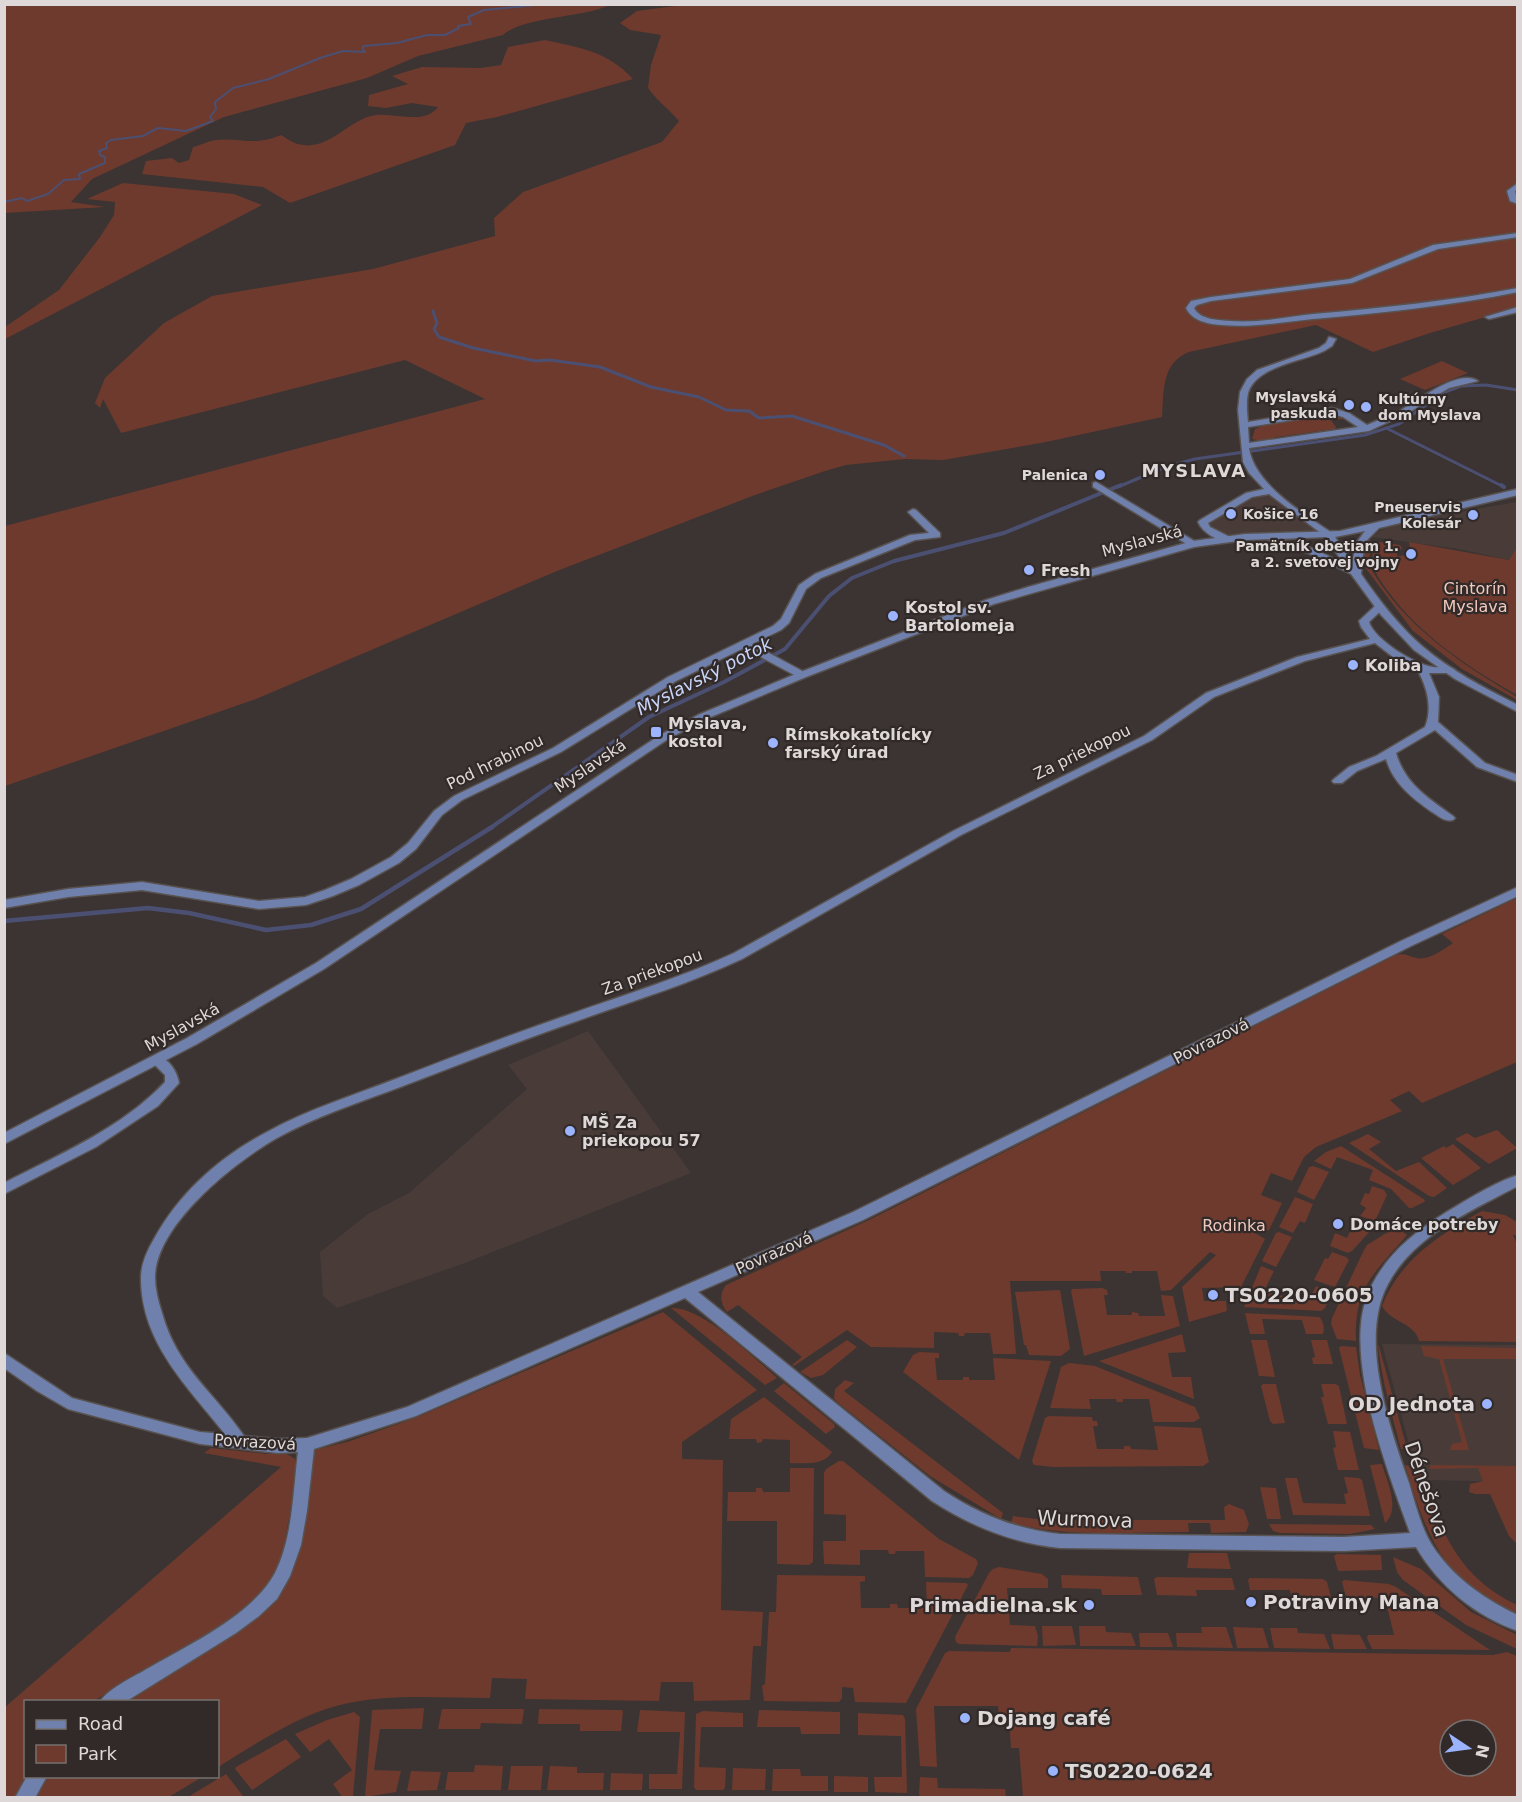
<svg xmlns="http://www.w3.org/2000/svg" width="1522" height="1802" font-family="'DejaVu Sans',sans-serif">
  <rect width="100%" height="100%" fill="#3b3432"/>
  <g fill="#493c38">
    <polygon points="1271,491 1329,535 1227,539 1212,532 1203,522 1249,495"/>
    <polygon points="1517,502 1517,547 1509,560 1459,549 1372,537 1380,531 1393,525 1420,519"/>
    <polygon points="588,1031 691,1173 465,1263 337,1308 323,1296 320,1252 368,1214 409,1193 527,1089 508,1065"/>
    <polygon points="1382,1344 1517,1345 1517,1482 1428,1480 1413,1458"/>
  </g>
  <g fill="#6e3a2e" fill-rule="evenodd">
    <path d="M690 4 1517 5V308L1430 333 1373 352 1316 325 1189 352C1161 363 1164 392 1162 417L1046 442 943 460 905 459 846 465 825 471 755 495 557 571 256 699 5 786V526L485 399 405 360 121 433 103 399 100 408 95 403 105 378 164 323 212 296 373 269 495 236 494 218 523 192 662 142 679 121C668 108 657 101 648 88L651 65 661 35 630 30 620 23 637 11Z"/>
    <path d="M4 5 5 4 610 5C582 18 522 17 503 35L418 56 367 78 224 117 92 179 71 202 105 207 5 213Z"/>
    <path d="M545 40C581 48 607 51 633 79L497 117 466 123 455 145 290 203 263 187 142 174 146 161 172 158 179 163 189 160 193 147C201 145 208 141 216 140 242 137 252 147 281 135 286 138 293 143 298 144 327 152 345 123 371 116 391 110 423 127 438 107L412 103 386 108 368 106 369 95 408 84 392 76 422 67 481 68 501 65 508 47Z"/>
    <polygon points="123,183 234,194 262,205 5,339 5,327 59,290 100,237 114,215 115,202 87,199"/>
    <polygon points="1442,361 1468,373 1425,390 1400,379"/>
    <polygon points="1329,414 1345,419 1331,420 1336,427 1335,429 1276,437 1265,442 1252,439 1255,429 1264,425"/>
    <path d="M1369 539 1371 541 1369 565C1402 625 1460 663 1517 697V700L1462 669 1413 631 1364 566C1361 559 1362 544 1369 539Z"/>
    <path d="M1379 542 1400 545 1402 548 1397 553V556L1411 555 1409 542 1509 560 1517 547V695C1462 664 1403 624 1372 566L1373 546Z"/>
    <path d="M1517 898V1062L1422 1103 1409 1091 1390 1100 1402 1111 1316 1147 1304 1157 1292 1181 1271 1173 1261 1195 1282 1203 1269 1230 1265 1231 1255 1228 1253 1232 1265 1239 1241 1287 1202 1288 1204 1301H1226L1227 1311 1189 1322 1182 1287 1216 1255 1210 1252 1171 1290 1161 1291 1157 1271H1132V1273H1126V1271H1100L1101 1281H1010L1016 1354H993L990 1333H965L964 1336H959L958 1333 934 1332V1348L871 1347 847 1330 794 1366 792 1365 802 1357 738 1305 727 1312C720 1303 719 1294 726 1285L869 1220 1396 955C1406 953 1407 956 1416 958 1428 961 1443 950 1453 943L1442 934Z"/>
    <polygon points="1497,1130 1517,1148 1489,1164 1455,1139 1467,1133 1475,1138"/>
    <polygon points="1368,1134 1381,1142 1369,1149 1396,1171 1419,1162 1447,1188 1434,1197 1429,1196 1349,1143"/>
    <polygon points="1453,1144 1481,1168 1453,1185 1421,1158 1444,1146 1446,1148"/>
    <polygon points="1341,1146 1425,1200 1424,1202 1412,1208 1409,1208 1391,1189 1369,1180 1373,1170 1337,1157 1331,1169 1314,1161 1326,1152"/>
    <polygon points="1313,1166 1329,1172 1314,1200 1297,1192 1309,1167"/>
    <polygon points="1372,1186 1384,1190 1387,1195 1375,1221 1360,1216 1366,1208 1360,1204 1365,1193 1369,1194"/>
    <polygon points="1295,1197 1313,1204 1305,1223 1300,1221 1293,1233 1279,1227"/>
    <path d="M1482 1211 1505 1215 1517 1222V1235H1513L1518 1247 1517 1342 1419 1341C1414 1322 1391 1323 1382 1306 1401 1258 1440 1235 1482 1211Z"/>
    <polygon points="1358,1221 1372,1227 1372,1229 1352,1251 1348,1253 1330,1246 1335,1233 1347,1238 1352,1227 1356,1228"/>
    <path d="M1396 1227 1407 1235C1375 1273 1354 1286 1356 1341L1337 1339 1331 1324 1332 1318 1363 1252 1367 1245Z"/>
    <polygon points="1279,1232 1292,1237 1276,1267 1262,1261 1276,1233"/>
    <polygon points="1332,1252 1346,1257 1349,1260 1335,1287 1314,1280 1325,1258 1328,1259"/>
    <polygon points="1261,1266 1274,1271 1265,1289 1302,1304 1308,1293 1312,1294 1316,1286 1331,1293 1325,1308 1321,1311 1244,1307"/>
    <polygon points="1102,1288 1107,1290 1108,1295 1104,1295 1107,1315 1132,1315 1132,1312 1138,1313 1139,1316 1165,1316 1161,1295 1173,1296 1180,1326 1084,1356 1071,1291 1072,1289"/>
    <polygon points="1060,1290 1070,1349 1061,1356 1029,1355 1026,1345 1024,1345 1015,1292"/>
    <path d="M671 1308C702 1306 754 1358 777 1378L765 1385Z"/>
    <path d="M663 1312 757 1390 682 1442V1459L723 1460 721 1610 763 1612 761 1646H753L750 1700 694 1701 693 1682H661L659 1701 525 1699 527 1679 492 1678 490 1698C441 1698 388 1693 340 1705 296 1716 256 1744 218 1767V1702H121L268 1605 303 1520 314 1450 347 1442 415 1418Z"/>
    <path d="M1245 1313 1319 1317C1323 1319 1325 1330 1323 1334H1306L1302 1320 1262 1319 1265 1334H1250Z"/>
    <polygon points="1182,1334 1186,1352 1168,1353 1172,1377 1191,1377 1194,1399 1099,1361"/>
    <polygon points="847,1340 857,1347 823,1375 811,1378 800,1372"/>
    <polygon points="1251,1340 1267,1340 1275,1377 1259,1376"/>
    <polygon points="1311,1340 1327,1340 1333,1364 1313,1364 1312,1358 1315,1357"/>
    <polygon points="1341,1346 1356,1347 1360,1375 1379,1450 1364,1448 1339,1348"/>
    <path d="M1378 1346H1379L1407 1449H1401C1392 1415 1382 1381 1378 1346Z"/>
    <polygon points="1421,1346 1517,1348 1517,1359 1443,1359 1469,1450 1450,1450 1452,1444 1462,1442 1439,1359 1424,1356"/>
    <polygon points="919,1352 939,1353 939,1358 935,1358 937,1380 963,1380 963,1377 969,1377 969,1380 995,1380 993,1358 1051,1361 1019,1460 903,1372 913,1355"/>
    <polygon points="1069,1363 1095,1366 1195,1407 1200,1418 1194,1422 1153,1422 1149,1399 1123,1399 1123,1402 1117,1402 1116,1399 1089,1399 1091,1409 1050,1408 1061,1367"/>
    <polygon points="845,1380 854,1383 844,1391 1003,1513 1001,1519 930,1476 837,1402 834,1398 835,1389"/>
    <polygon points="784,1383 834,1424 835,1427 826,1434 774,1391"/>
    <polygon points="1263,1384 1276,1384 1285,1423 1273,1424 1270,1421 1261,1386"/>
    <polygon points="1321,1384 1335,1384 1339,1386 1347,1424 1328,1424 1321,1397 1324,1397"/>
    <path d="M764 1397 832 1452C824 1466 805 1463 790 1463V1440L763 1439 762 1442 757 1443 756 1439H729L731 1419Z"/>
    <polygon points="1049,1416 1092,1417 1093,1421 1097,1421 1098,1426 1093,1426 1097,1449 1124,1449 1124,1446 1130,1446 1131,1449 1158,1450 1154,1426 1201,1428 1209,1462 1203,1466 1053,1467 1034,1465 1032,1461 1045,1418"/>
    <polygon points="1333,1431 1350,1432 1359,1470 1338,1470 1333,1448 1336,1447"/>
    <polygon points="211,1448 267,1454 287,1454 295,1459 296,1480 281,1562 268,1587 235,1618 94,1701 26,1702 26,1776 29,1777 15,1797 5,1797 4,1708 281,1467 204,1453"/>
    <polygon points="839,1461 843,1461 939,1539 976,1559 978,1563 973,1575 969,1578 925,1577 924,1551 896,1551 895,1554 889,1554 888,1550 860,1550 860,1565 824,1564 823,1541 846,1541 846,1515 824,1514 824,1473 826,1469"/>
    <path d="M1382 1464C1387 1482 1401 1509 1385 1523L1370 1465Z"/>
    <path d="M1405 1465 1419 1468C1441 1529 1455 1575 1517 1605V1614C1502 1607 1486 1600 1473 1590 1434 1561 1418 1508 1405 1465Z"/>
    <polygon points="1431,1465 1517,1466 1517,1544 1509,1536 1490,1494 1475,1494 1469,1492 1470,1484 1483,1481 1478,1468 1429,1469"/>
    <polygon points="790,1468 814,1468 813,1562 809,1565 777,1564 777,1521 727,1521 728,1492 756,1492 756,1488 762,1488 763,1492 790,1492"/>
    <polygon points="1344,1477 1359,1478 1362,1480 1370,1516 1293,1515 1285,1478 1297,1478 1303,1503 1346,1504 1344,1494 1348,1493"/>
    <polygon points="1260,1487 1276,1488 1281,1519 1267,1519"/>
    <path d="M1229 1504 1244 1510 1249 1524 1246 1532 1211 1533 1210 1523H1188L1189 1532C1131 1532 1068 1538 1011 1523L1013 1516 1045 1520H1225L1224 1507Z"/>
    <polygon points="1269,1524 1371,1525 1375,1529 1350,1534 1280,1533 1273,1531"/>
    <polygon points="1189,1553 1227,1553 1231,1569 1187,1568"/>
    <polygon points="1337,1554 1381,1555 1382,1570 1338,1571 1334,1556"/>
    <polygon points="1393,1557 1421,1569 1471,1612 1517,1635 1517,1649 1466,1625 1403,1580 1397,1572"/>
    <polygon points="999,1567 1042,1574 1048,1579 1048,1588 1007,1588 1010,1625 1035,1626 1038,1636 1037,1646 959,1644 956,1642 955,1637 989,1573 993,1569"/>
    <polygon points="777,1575 865,1576 865,1581 860,1582 861,1608 890,1608 890,1604 897,1604 898,1608 927,1608 926,1582 966,1583 968,1585 906,1703 855,1702 853,1688 842,1687 842,1698 839,1702 764,1701 762,1686 765,1684 769,1612 776,1612"/>
    <polygon points="1061,1575 1138,1577 1142,1595 1102,1595 1101,1589 1062,1588"/>
    <polygon points="1157,1577 1232,1578 1235,1590 1196,1590 1197,1596 1157,1595 1154,1579"/>
    <polygon points="1250,1578 1323,1579 1327,1582 1331,1597 1291,1595 1290,1590 1250,1590 1248,1580"/>
    <polygon points="1344,1580 1389,1584 1396,1587 1490,1650 1372,1649 1367,1638 1368,1635 1394,1635 1385,1598 1346,1597 1342,1582"/>
    <polygon points="1042,1626 1072,1626 1076,1645 1043,1646"/>
    <polygon points="1079,1626 1105,1626 1106,1632 1131,1633 1136,1646 1080,1646"/>
    <polygon points="1201,1627 1226,1627 1233,1648 1177,1647 1176,1633 1202,1633"/>
    <polygon points="1233,1627 1263,1628 1269,1648 1237,1648"/>
    <polygon points="1270,1628 1297,1628 1298,1633 1324,1634 1330,1649 1274,1648"/>
    <polygon points="1139,1633 1168,1633 1173,1647 1140,1647"/>
    <polygon points="1331,1634 1360,1635 1367,1649 1334,1649"/>
    <path d="M1011 1648 1493 1655 1507 1652 1517 1656V1797H1023L1019 1748H1011L1009 1718 999 1720 998 1706H934L937 1767 920 1766 916 1709 945 1653 949 1651 1010 1652ZM1450 1730H1486V1766H1450Z"/>
    <polygon points="424,1708 422,1729 380,1729 374,1770 401,1771 396,1792 365,1797 372,1710"/>
    <polygon points="442,1709 523,1709 524,1710 522,1724 481,1723 480,1729 438,1729"/>
    <polygon points="539,1709 621,1710 623,1711 621,1731 580,1731 580,1724 538,1724"/>
    <polygon points="640,1710 685,1712 682,1789 649,1789 649,1774 677,1774 680,1732 637,1732"/>
    <polygon points="759,1710 840,1712 840,1734 801,1734 800,1727 757,1727"/>
    <polygon points="703,1711 743,1713 743,1727 701,1727 699,1767 726,1768 725,1788 723,1790 696,1790 694,1787 696,1714"/>
    <polygon points="354,1712 360,1717 353,1796 353,1797 342,1797 333,1784 352,1770 329,1739 310,1752 295,1734 327,1720"/>
    <polygon points="858,1713 903,1715 905,1719 907,1793 875,1792 874,1777 902,1777 901,1736 858,1735"/>
    <polygon points="286,1739 301,1757 252,1790 235,1769 236,1767"/>
    <polygon points="475,1765 503,1766 501,1790 445,1790 448,1772 474,1772"/>
    <polygon points="511,1766 543,1766 541,1790 508,1790"/>
    <polygon points="550,1766 577,1767 577,1773 604,1773 603,1790 547,1790"/>
    <polygon points="733,1768 766,1769 765,1790 732,1790"/>
    <polygon points="773,1769 800,1769 801,1776 828,1776 828,1791 772,1791"/>
    <polygon points="411,1771 441,1772 437,1790 407,1791"/>
    <polygon points="611,1773 643,1774 642,1790 610,1790"/>
    <polygon points="226,1774 243,1796 188,1797"/>
    <polygon points="834,1776 868,1777 868,1792 834,1792"/>
    <polygon points="46,1777 202,1777 169,1797 32,1798"/>
    <polygon points="920,1777 937,1778 938,1788 1005,1789 1006,1797 923,1797 919,1795"/>
  </g>
  <g fill="none" stroke-linecap="round" stroke-linejoin="round">
    <polyline stroke="#4b5072" stroke-width="2" points="4,202 22,198 27,201 48,194 64,180 80,179 79,174 105,163 105,157 100,155 99,151 107,148 106,143 111,140 143,136 158,128 186,131 213,121 210,117 216,109 215,102 233,88 269,79 320,58 343,51 365,52 362,48 364,46 397,43 427,35 445,35 459,28 458,26 471,24 468,17 484,10 547,4"/>
    <g stroke="#4b5072" stroke-width="3">
      <polyline points="433,311 437,323 434,329 439,337 473,348 536,361 550,360 600,367 651,387 699,397 726,410 749,411 759,418 792,416 884,445 904,456"/>
      <polyline points="1386,428 1504,487"/>
      <polyline points="1118,487 1165,467 1195,459 1365,435 1399,424 1445,392 1461,386 1486,385 1518,390"/>
    </g>
    <g stroke="#4b5072" stroke-width="4">
      <polyline points="1501,485 1504,487"/>
      <polyline points="489,829 649,717 724,682 785,649 829,596 852,578 894,561 1004,533 1121,485"/>
    </g>
    <polyline stroke="#4b5072" stroke-width="4.5" points="4,921 148,908 189,913 266,930 311,925 361,909 492,827"/>
    <g stroke="#585250" stroke-width="3">
      <g id="minor">
        <polygon points="1518,307 1518,312 1489,319 1485,317"/>
        <path d="M1329 337 1336 339 1332 346 1324 351C1301 362 1256 366 1248 393 1246 403 1247 412 1248 422L1332 408 1349 413 1367 425C1378 420 1390 416 1401 410 1419 400 1459 368 1478 381L1449 388 1408 413 1369 431 1249 448C1254 484 1304 514 1332 533V537H1326L1269 494 1252 497 1208 523 1210 527 1230 537V541C1218 542 1203 533 1198 522L1200 520 1246 493 1264 489 1249 473 1243 462 1238 410 1240 392 1247 379 1257 370 1319 348 1326 343ZM1332 414 1343 417 1358 427 1249 443 1248 427Z"/>
        <polygon points="1096,482 1196,542 1198,544 1193,547 1190,546 1093,487 1093,483"/>
        <polygon points="913,509 916,510 940,533 940,537 915,540 821,578 806,589 789,623 781,630 752,644 806,673 807,675 806,677 798,677 744,648 676,681 561,752 462,800 442,815 416,849 399,863 359,885 333,896 306,905 259,909 142,890 68,897 4,908 4,900 68,889 142,882 259,901 305,897 325,890 351,879 391,857 408,843 434,811 454,796 553,748 668,677 773,626 781,619 799,585 815,574 910,535 929,533 908,512"/>
        <path d="M1380 604 1385 607 1369 622C1375 640 1414 664 1433 667 1441 668 1449 665 1455 670L1450 673H1429L1439 697 1438 722 1485 763 1518 775V782L1477 767 1435 730 1396 753C1405 784 1428 798 1453 816L1455 818 1453 820C1444 822 1439 816 1432 812 1412 798 1393 783 1386 759L1357 771 1342 783H1334L1332 781 1334 779 1349 767 1376 756 1425 727C1433 707 1427 687 1417 669L1393 657 1375 643 1305 661 1214 697 1152 740 961 835 742 959C689 984 632 1001 577 1021 518 1041 461 1064 403 1086 360 1102 317 1116 277 1138 235 1162 156 1224 155 1277 155 1289 158 1301 162 1313 177 1368 214 1392 244 1436L278 1439 307 1438 407 1407 853 1212 1403 940 1518 887V896L1411 946 863 1220 698 1292 944 1491C980 1515 1016 1529 1060 1534L1344 1537 1410 1533C1388 1472 1345 1362 1366 1299 1380 1260 1411 1234 1445 1213 1465 1201 1495 1182 1518 1175V1186C1471 1211 1414 1235 1388 1284 1358 1339 1390 1428 1409 1483 1416 1506 1422 1532 1436 1551 1457 1580 1486 1600 1518 1615V1631C1475 1616 1439 1586 1416 1547L1344 1551 1060 1548C1013 1543 972 1527 932 1501L685 1298 416 1416 314 1449 307 1511 301 1545 290 1576 277 1599 259 1616 236 1633 125 1702H100C106 1690 133 1677 145 1670 186 1646 252 1616 275 1573 293 1537 293 1491 298 1452L278 1453 200 1444 68 1409 37 1391 4 1368V1353L72 1398 200 1432 225 1434C188 1387 141 1343 141 1278 141 1264 147 1251 154 1239 180 1192 220 1157 267 1132 307 1110 351 1096 393 1080 451 1058 509 1035 568 1015 623 995 680 978 734 953L953 831 1144 736 1206 693 1297 657 1370 639 1361 627 1359 621 1376 605Z"/>
        <path d="M157 1055C169 1059 177 1071 179 1083L158 1106 96 1147 4 1194V1183C60 1154 122 1128 165 1082V1075L150 1060 152 1057Z"/>
        <polygon points="27,1776 47,1776 35,1798 15,1798"/>
      </g>
    </g>
    <g stroke="#585250" stroke-width="3">
      <g id="tertiary">
        <polygon points="1518,183 1518,189 1515,191 1518,204 1510,201 1507,191"/>
        <path d="M1518 233V237L1438 249 1352 283 1211 301 1197 305 1194 308C1200 320 1219 320 1231 321 1259 323 1286 317 1313 314 1382 308 1450 301 1518 288V292C1450 306 1381 313 1313 319 1282 322 1252 328 1221 325 1208 324 1192 321 1186 308L1191 301 1211 297 1350 279 1433 245Z"/>
        <path d="M1518 489V495L1379 528 1368 539 1364 547 1361 574C1379 600 1398 625 1422 646 1450 670 1484 688 1518 705V712L1455 679 1414 650 1381 615 1351 574 1308 553 1270 542 1269 539 1245 540 1194 547 994 604 806 677 706 719 668 739 324 969 197 1044 4 1144V1133L187 1038 316 963 660 735 698 715 798 673 986 600 1028 587 1193 541 1245 534 1340 531ZM1365 531 1357 542 1352 562 1335 537ZM1326 537 1343 563 1314 549 1279 539Z"/>
      </g>
    </g>
    <use href="#minor" fill="#7080ac" fill-rule="evenodd"/>
    <use href="#tertiary" fill="#7080ac" fill-rule="evenodd"/>
  </g>
  <g fill="#9bb4fd" stroke="#312a28" stroke-width="2">
    <circle cx="1349" cy="405" r="6"/>
    <circle cx="1366" cy="407" r="6"/>
    <circle cx="1100" cy="475" r="6"/>
    <circle cx="1231" cy="514" r="6"/>
    <circle cx="1473" cy="515" r="6"/>
    <circle cx="1411" cy="554" r="6"/>
    <circle cx="1029" cy="570" r="6"/>
    <circle cx="893" cy="616" r="6"/>
    <circle cx="1353" cy="665" r="6"/>
    <rect x="650" y="726" width="12" height="12" rx="3"/>
    <circle cx="773" cy="743" r="6"/>
    <circle cx="570" cy="1131" r="6"/>
    <circle cx="1338" cy="1224" r="6"/>
    <circle cx="1213" cy="1295" r="6"/>
    <circle cx="1487" cy="1404" r="6"/>
    <circle cx="1251" cy="1602" r="6"/>
    <circle cx="1089" cy="1605" r="6"/>
    <circle cx="965" cy="1718" r="6"/>
    <circle cx="1053" cy="1771" r="6"/>
  </g>
  <g text-anchor="middle" dominant-baseline="central" stroke-width="4.5" stroke-linejoin="round" paint-order="stroke">
    <g font-size="14" font-weight="bold" fill="#ded9d8" stroke="#312a28" text-anchor="end">
      <text x="1337" y="397">Myslavská<tspan x="1337" dy="16">paskuda</tspan></text>
      <text x="1378" y="399" text-anchor="start">Kultúrny<tspan x="1378" dy="16">dom Myslava</tspan></text>
      <text x="1088" y="475">Palenica</text>
      <text x="1461" y="507">Pneuservis<tspan x="1461" dy="16">Kolesár</tspan></text>
      <text x="1243" y="514" text-anchor="start">Košice 16</text>
      <text x="1399" y="546">Pamätník obetiam 1.<tspan x="1399" dy="16">a 2. svetovej vojny</tspan></text>
    </g>
    <g font-size="16" fill="#ded9d8" stroke="#312a28">
      <text transform="translate(1142 541) rotate(-15)">Myslavská</text>
      <text transform="translate(1082 752) rotate(-26)">Za priekopou</text>
      <text transform="translate(495 762) rotate(-26)">Pod hrabinou</text>
      <text transform="translate(590 766) rotate(-34)">Myslavská</text>
      <text transform="translate(652 972) rotate(-20)">Za priekopou</text>
      <text transform="translate(182 1027) rotate(-29)">Myslavská</text>
      <text transform="translate(1211 1041) rotate(-27)">Povrazová</text>
      <text transform="translate(774 1253) rotate(-24)">Povrazová</text>
      <text transform="translate(255 1442) rotate(3)">Povrazová</text>
    </g>
    <g font-size="16" font-weight="bold" fill="#ded9d8" stroke="#312a28" text-anchor="start">
      <text x="1041" y="570">Fresh</text>
      <text x="905" y="607">Kostol sv.<tspan x="905" dy="18">Bartolomeja</tspan></text>
      <text x="1365" y="665">Koliba</text>
      <text x="668" y="723">Myslava,<tspan x="668" dy="18">kostol</tspan></text>
      <text x="785" y="734">Rímskokatolícky<tspan x="785" dy="18">farský úrad</tspan></text>
      <text x="582" y="1122">MŠ Za<tspan x="582" dy="18">priekopou 57</tspan></text>
      <text x="1350" y="1224">Domáce potreby</text>
    </g>
    <g font-size="16" fill="#f2c9be" stroke="#312a28">
      <text x="1475" y="588">Cintorín<tspan x="1475" dy="18">Myslava</tspan></text>
      <text x="1234" y="1225">Rodinka</text>
    </g>
    <g font-size="18" font-weight="bold" letter-spacing="1.5" fill="#ded9d8" stroke="#312a28">
      <text x="1194" y="470">MYSLAVA</text>
    </g>
    <g font-size="18" font-style="italic" fill="#c8d5f8" stroke="#312a28">
      <text transform="translate(704 676) rotate(-27)">Myslavský potok</text>
    </g>
    <g font-size="20" font-weight="bold" fill="#ded9d8" stroke="#312a28" text-anchor="start">
      <text x="1225" y="1295">TS0220-0605</text>
      <text x="1475" y="1404" text-anchor="end">OD Jednota</text>
      <text x="1263" y="1602">Potraviny Mana</text>
      <text x="1077" y="1605" text-anchor="end">Primadielna.sk</text>
      <text x="977" y="1718">Dojang café</text>
      <text x="1065" y="1771">TS0220-0624</text>
    </g>
    <g font-size="20" fill="#ded9d8" stroke="#312a28">
      <text transform="translate(1427 1489) rotate(71)">Dénešova</text>
      <text transform="translate(1085 1519) rotate(2)">Wurmova</text>
    </g>
  </g>
  <rect width="1522" height="1802" fill="none" stroke="#ded9d8" stroke-width="12"/>
  <rect x="24" y="1700" width="195" height="78" fill="#312a28" stroke="#76706e" stroke-width="1.5"/>
  <rect x="36" y="1720" width="30" height="9" fill="#7080ac" stroke="#76706e" stroke-width="1.5"/>
  <text x="78" y="1730" font-size="18" fill="#ded9d8">Road</text>
  <rect x="36" y="1745" width="30" height="18" fill="#6e3a2e" stroke="#76706e" stroke-width="1.5"/>
  <text x="78" y="1760" font-size="18" fill="#ded9d8">Park</text>
  <g transform="translate(1468 1748) rotate(103)"><circle r="28" fill="#312a28" stroke="#76706e" stroke-width="1.5"/>
  <path d="M0-4.5L10 22L0 15L-10 22Z" fill="#9bb4fd"/>
  <text y="-9" font-size="16" font-weight="bold" text-anchor="middle" fill="#ded9d8">N</text>
  </g>
</svg>
